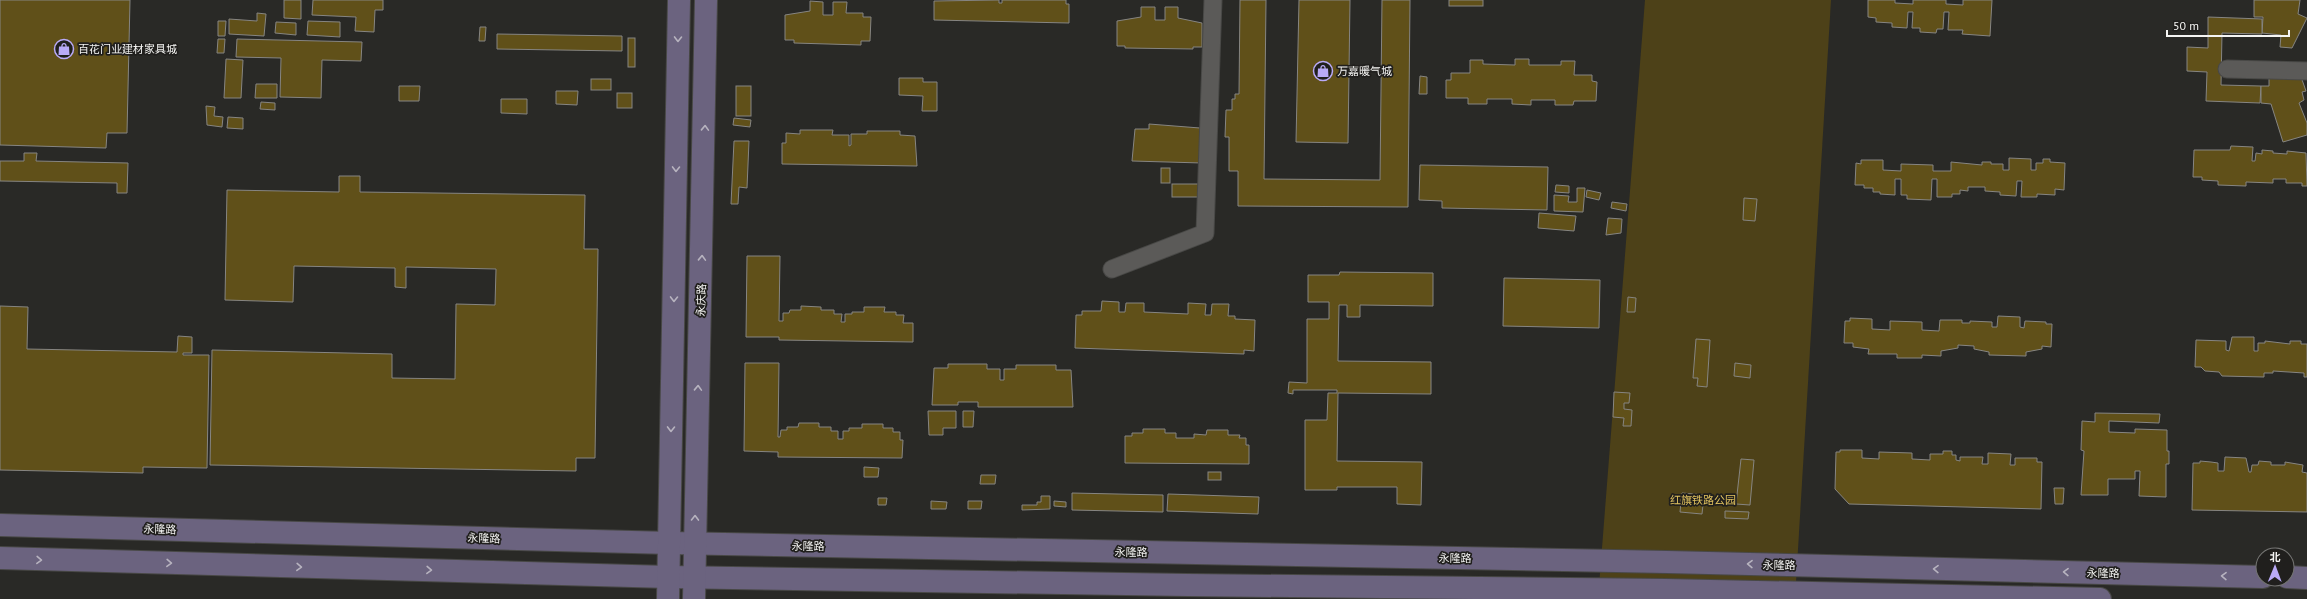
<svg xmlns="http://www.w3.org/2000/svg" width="2307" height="599" font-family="'PT Sans','Noto Sans SC',sans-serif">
  <rect width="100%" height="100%" fill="#292926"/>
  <polygon fill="#4d4118" points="1645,0 1831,0 1795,599 1598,599"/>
  <g fill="#605019" stroke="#868582">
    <polygon points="0,0 130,0 127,133 107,133 106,148 0,145"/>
    <polygon points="284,0 301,0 301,19 284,18"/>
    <polygon points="313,0 383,0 383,10 375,10 374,32 355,31 356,17 312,15"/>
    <polygon points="999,0 999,3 1002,3 1002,0 1066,0 1066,4 1069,4 1069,23 934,20 934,1"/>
    <polygon points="1240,0 1266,0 1264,179 1380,180 1382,0 1410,0 1408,207 1238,206 1238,171 1229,171 1229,137 1225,137 1226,110 1232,110 1232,99 1235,99 1235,94 1239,94"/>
    <polygon points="1299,0 1350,0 1348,143 1296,142"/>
    <rect x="1449" y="0" width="34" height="6"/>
    <polygon points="1868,0 1895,0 1895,3 1913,4 1913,0 1946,0 1946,4 1963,5 1963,0 1992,0 1990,36 1962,34 1963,30 1948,30 1949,12 1944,12 1943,29 1937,29 1936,33 1920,32 1920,28 1912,28 1913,12 1908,12 1907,28 1892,27 1892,23 1876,22 1876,18 1868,17"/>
    <polygon points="2254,0 2300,0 2298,14 2307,18 2292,48 2280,47 2281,35 2262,33 2263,17 2254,17"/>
    <polygon points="810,1 823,2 823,15 833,15 833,2 847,2 846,13 863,13 863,17 871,17 870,41 861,41 861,45 794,43 794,40 785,40 785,15 810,11"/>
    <polygon points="1141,7 1155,7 1155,20 1165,20 1165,7 1178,7 1178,18 1202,23 1202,47 1193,47 1193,49 1125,48 1125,46 1117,46 1117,21 1141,17"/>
    <polygon points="257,13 266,14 264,36 229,34 229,19 257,21"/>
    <polygon points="2208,17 2262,19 2262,34 2222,33 2221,85 2261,86 2260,103 2206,101 2207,72 2187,71 2187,47 2208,48"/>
    <polygon points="218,21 226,21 225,36 218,36"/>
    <polygon points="308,21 340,22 340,37 307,35"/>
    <polygon points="276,22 296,23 296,35 275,33"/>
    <polygon points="480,27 486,27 485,41 479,41"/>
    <polygon points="497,34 622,36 622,51 497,49"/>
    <rect x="628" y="38" width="7" height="29"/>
    <polygon points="218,39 225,39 224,53 217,53"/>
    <polygon points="237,39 362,42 361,61 322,60 321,98 280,97 281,58 236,57"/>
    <polygon points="226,59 243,60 241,98 224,98"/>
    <polygon points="1515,59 1529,59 1529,65 1561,65 1561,61 1575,61 1574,75 1592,75 1592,81 1597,82 1596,101 1574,101 1573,105 1555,105 1555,100 1531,100 1531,105 1512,104 1512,99 1487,99 1487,104 1468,104 1468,98 1446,98 1446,80 1451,80 1451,73 1470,73 1470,60 1483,60 1483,64 1515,65"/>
    <polygon points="2269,73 2300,74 2306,91 2302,92 2304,100 2299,103 2307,123 2307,135 2283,142 2271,104 2261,103 2261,86 2269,86"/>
    <polygon points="1420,76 1427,77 1427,94 1419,94"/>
    <polygon points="899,78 923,78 923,82 937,82 937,111 922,111 923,96 899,95"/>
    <rect x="591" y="79" width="20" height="11"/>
    <polygon points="256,84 277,84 277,98 255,98"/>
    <polygon points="399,86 420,86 419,101 399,101"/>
    <rect x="736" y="86" width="15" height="30"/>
    <polygon points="556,91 578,91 577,105 556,104"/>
    <rect x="617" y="93" width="15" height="15"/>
    <polygon points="501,99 527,99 527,114 501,113"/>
    <polygon points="261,102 275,103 275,110 260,109"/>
    <polygon points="206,106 215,107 214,116 223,117 222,127 207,125"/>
    <polygon points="228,117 243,118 243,129 227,128"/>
    <polygon points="734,118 751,120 750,127 733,125"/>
    <polygon points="1149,124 1200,128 1202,163 1132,161 1135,129 1149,129"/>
    <polygon points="800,130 833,130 832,135 849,135 849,146 851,145 851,134 867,134 867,131 900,131 900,135 915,136 917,166 782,164 782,143 786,143 786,133 800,134"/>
    <polygon points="734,141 749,141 747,188 739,187 738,204 731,204"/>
    <polygon points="2231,146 2253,147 2252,161 2255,161 2256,153 2262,154 2262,150 2273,151 2273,153 2287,154 2287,151 2306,153 2307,186 2302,186 2302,183 2286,183 2286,179 2273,179 2273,183 2246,182 2246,186 2218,185 2218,181 2202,180 2202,177 2193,177 2194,150 2230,150"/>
    <polygon points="24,153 37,153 36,161 128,163 127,193 117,193 117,183 0,181 0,161 24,161"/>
    <polygon points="2009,158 2031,159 2031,170 2036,170 2036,163 2043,163 2043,159 2050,159 2050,162 2065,163 2064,190 2055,189 2055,195 2037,194 2037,197 2021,197 2022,181 2017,181 2016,196 2000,195 2000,192 1985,191 1985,187 1968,187 1968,191 1960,190 1960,194 1952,194 1952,197 1937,197 1937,179 1932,179 1931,200 1907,199 1907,195 1901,195 1901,179 1895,179 1895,195 1880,194 1880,192 1873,192 1873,188 1864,188 1864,185 1855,185 1856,163 1861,164 1861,160 1883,160 1883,170 1901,171 1901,164 1933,165 1933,171 1951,171 1951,162 1982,165 1982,162 1991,162 1991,164 2003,164 2003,170 2009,170"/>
    <polygon points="1420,165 1548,167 1547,210 1442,208 1442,201 1419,200"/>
    <rect x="1161" y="168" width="9" height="15"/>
    <polygon points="339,176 360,176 360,192 585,195 584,249 598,249 595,458 576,458 576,471 210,465 212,350 392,354 392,378 455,379 456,304 495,305 496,269 406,267 406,288 395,287 395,268 294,266 293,302 225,300 227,190 339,192"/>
    <rect x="1172" y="184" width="29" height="13"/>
    <polygon points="1556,185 1569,186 1569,193 1555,192"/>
    <polygon points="1577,188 1585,188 1583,212 1554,211 1554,195 1569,196 1568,202 1577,202"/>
    <polygon points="1587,190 1601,193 1599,200 1586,197"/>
    <polygon points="1744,198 1757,199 1755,221 1743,220"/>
    <polygon points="1612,202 1627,204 1626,211 1611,208"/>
    <polygon points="1539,213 1576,216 1574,231 1538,228"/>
    <polygon points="1608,218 1622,219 1621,233 1606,235"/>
    <polygon points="747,256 780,256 779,321 783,321 783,313 789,313 790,310 801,310 801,306 821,307 821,310 834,310 834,314 842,314 841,322 845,322 845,314 852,314 852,312 864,312 864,307 885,307 884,312 896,312 896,315 904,315 903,323 913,323 913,342 779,340 779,337 746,337"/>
    <polygon points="1340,272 1433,273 1433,306 1360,305 1360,317 1347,317 1347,305 1339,305 1338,361 1431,362 1431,394 1338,393 1337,461 1422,462 1421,505 1397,504 1397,487 1337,487 1337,490 1305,490 1305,420 1327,420 1328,393 1337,393 1337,390 1293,390 1293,394 1288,393 1289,382 1307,383 1307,319 1329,319 1329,302 1308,302 1308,275 1339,275"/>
    <polygon points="1504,278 1600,280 1599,328 1503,326"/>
    <polygon points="1628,297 1636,298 1635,312 1627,312"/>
    <polygon points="1102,301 1119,302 1119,312 1125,312 1126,303 1144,303 1144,312 1188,314 1188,303 1206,304 1205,315 1211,315 1212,304 1229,304 1228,316 1235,316 1235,319 1255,320 1254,351 1244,350 1244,354 1075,348 1076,315 1082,315 1082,311 1101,311"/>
    <polygon points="0,306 28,307 27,349 177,352 178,336 192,337 192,353 183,353 183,355 209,355 207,468 143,467 143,473 0,470"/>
    <polygon points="1998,316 2020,317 2020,327 2024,328 2025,321 2046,322 2046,324 2052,324 2051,347 2042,346 2042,349 2026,352 2026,356 1989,355 1989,352 1974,349 1974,346 1958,345 1958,348 1941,351 1941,356 1922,355 1922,358 1897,358 1897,354 1868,354 1869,349 1853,347 1853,343 1844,343 1845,321 1850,321 1850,318 1872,319 1872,329 1890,330 1890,321 1922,322 1922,330 1939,331 1940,320 1962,320 1962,323 1970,323 1970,321 1992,322 1992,327 1997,327"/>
    <polygon points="2232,337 2254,337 2254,351 2258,351 2258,343 2265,343 2265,341 2290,344 2290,341 2301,341 2301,344 2307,344 2307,377 2304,377 2304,373 2273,371 2273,373 2264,373 2264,377 2222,376 2219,372 2205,371 2201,367 2195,367 2196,340 2226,341 2226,350 2229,351"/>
    <polygon points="1696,339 1710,340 1707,387 1697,386 1698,378 1693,378"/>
    <polygon points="745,363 779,363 778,437 780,437 781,430 787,430 787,427 798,427 799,423 819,423 819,427 831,427 831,431 838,431 838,439 843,439 843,431 849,431 849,428 862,428 862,424 883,424 883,428 893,428 893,432 900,432 900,440 903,440 902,458 778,457 778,452 744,451"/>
    <polygon points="1735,363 1751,365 1750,378 1734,376"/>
    <polygon points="948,364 987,364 987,369 1000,369 1000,380 1004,380 1004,369 1016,369 1016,365 1056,365 1056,370 1071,370 1073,407 978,407 978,402 958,402 958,405 932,405 934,368 948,368"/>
    <polygon points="1614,392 1630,393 1629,403 1624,403 1624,409 1632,410 1631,426 1623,426 1624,418 1613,417"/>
    <polygon points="928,411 956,411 956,428 943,428 943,435 929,435"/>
    <polygon points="963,411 974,411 973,427 963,427"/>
    <polygon points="2095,413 2160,414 2159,423 2109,421 2109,432 2135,433 2135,429 2167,430 2167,451 2169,451 2169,464 2166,464 2166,497 2139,496 2140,471 2135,471 2135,479 2108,479 2108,495 2081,495 2084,451 2081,450 2082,421 2095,422"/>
    <polygon points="1143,429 1165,429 1165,433 1176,433 1176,438 1194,438 1194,434 1206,435 1207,430 1228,430 1228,435 1240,435 1239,438 1246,438 1246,445 1249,445 1249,464 1125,463 1125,436 1132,436 1132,433 1143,433"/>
    <polygon points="1840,450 1862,450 1862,458 1879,459 1879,452 1912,453 1912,459 1930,460 1930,454 1943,454 1943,451 1952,451 1952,455 1956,455 1956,460 1960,461 1960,457 1983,457 1982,464 1988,464 1988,453 2011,454 2010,465 2015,465 2015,458 2037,458 2037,462 2042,462 2041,509 1849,504 1835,489 1836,452 1840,452"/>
    <polygon points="2225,457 2246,458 2249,472 2251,472 2252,465 2258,465 2259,461 2271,462 2271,465 2285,465 2285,462 2303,465 2302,472 2307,473 2307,512 2192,510 2193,463 2200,463 2200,461 2211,462 2218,463 2218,471 2224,471"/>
    <polygon points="1741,459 1754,460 1750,505 1736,504"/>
    <polygon points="864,467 879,468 878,477 864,477"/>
    <rect x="1208" y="472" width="13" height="8"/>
    <polygon points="981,475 996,475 995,484 980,484"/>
    <polygon points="2054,488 2064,488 2063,504 2055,504"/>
    <polygon points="1072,493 1163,495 1163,512 1072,510"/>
    <polygon points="1682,493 1704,495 1702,514 1680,512"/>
    <polygon points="1168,494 1259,497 1258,514 1167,511"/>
    <polygon points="1041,496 1050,496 1050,509 1022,510 1022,505 1037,505 1037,502 1041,502"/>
    <polygon points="878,498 887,498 886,505 878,505"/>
    <polygon points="931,501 947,502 946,509 931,509"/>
    <polygon points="968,501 982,501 981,509 968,509"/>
    <polygon points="1054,501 1066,502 1066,507 1054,506"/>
    <polygon points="1725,511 1749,512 1748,519 1725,518"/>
  </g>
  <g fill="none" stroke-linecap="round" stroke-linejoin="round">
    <g stroke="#484846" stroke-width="19">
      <g id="street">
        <polyline points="2227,69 2307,71"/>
        <polyline points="1112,269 1205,233 1213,0"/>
      </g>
    </g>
    <g stroke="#484846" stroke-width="24">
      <g id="secondary">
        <polyline points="0,525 670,543 1667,562 2263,577"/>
        <polyline points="0,558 668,577 1187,585 1665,590 2100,599"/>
        <polyline points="2287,577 2307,578"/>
        <polyline points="668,599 679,0"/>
        <polyline points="694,599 706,0"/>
      </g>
    </g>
    <use href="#street" stroke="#5b5a58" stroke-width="17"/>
    <use href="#secondary" stroke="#6b637f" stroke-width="22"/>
  </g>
  <defs><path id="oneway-chevron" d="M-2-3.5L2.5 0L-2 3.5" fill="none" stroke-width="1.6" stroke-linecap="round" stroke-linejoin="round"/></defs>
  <g stroke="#b7b3bf">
    <use href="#oneway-chevron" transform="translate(678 39) rotate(91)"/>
    <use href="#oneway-chevron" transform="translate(705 128) rotate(-88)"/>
    <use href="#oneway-chevron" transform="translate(676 169) rotate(91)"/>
    <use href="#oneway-chevron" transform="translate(702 258) rotate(-88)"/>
    <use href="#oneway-chevron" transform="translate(674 299) rotate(91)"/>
    <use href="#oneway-chevron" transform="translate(698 388) rotate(-88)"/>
    <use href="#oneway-chevron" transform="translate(671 429) rotate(91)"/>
    <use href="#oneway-chevron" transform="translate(695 518) rotate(-89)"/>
    <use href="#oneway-chevron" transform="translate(39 560) rotate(2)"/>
    <use href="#oneway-chevron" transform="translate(169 563) rotate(2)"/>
    <use href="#oneway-chevron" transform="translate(1750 564) rotate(-179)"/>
    <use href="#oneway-chevron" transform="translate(299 567) rotate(2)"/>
    <use href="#oneway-chevron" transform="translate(1936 569) rotate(-179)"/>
    <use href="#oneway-chevron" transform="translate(429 570) rotate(2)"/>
    <use href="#oneway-chevron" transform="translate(2066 572) rotate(-179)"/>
    <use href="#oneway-chevron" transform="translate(2224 576) rotate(-179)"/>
  </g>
  <defs>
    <g id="shop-ring" transform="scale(1)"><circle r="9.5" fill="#201f1d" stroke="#b9aaf7" stroke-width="1.5"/><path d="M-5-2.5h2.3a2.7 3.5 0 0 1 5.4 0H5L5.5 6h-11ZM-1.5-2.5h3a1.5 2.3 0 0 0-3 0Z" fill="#b9aaf7"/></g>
  </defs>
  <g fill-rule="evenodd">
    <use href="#shop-ring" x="64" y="49"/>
    <use href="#shop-ring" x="1323" y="71"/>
  </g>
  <g text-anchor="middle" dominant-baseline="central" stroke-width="3.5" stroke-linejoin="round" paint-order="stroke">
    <g font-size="11" fill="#f5f5f3" stroke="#201f1d" text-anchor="start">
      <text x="78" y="49">百花门业建材家具城</text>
      <text x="1337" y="71">万嘉暖气城</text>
    </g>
    <g font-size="11" fill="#f5f5f3" stroke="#201f1d">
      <text transform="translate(701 300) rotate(-88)">永庆路</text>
      <text transform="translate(160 529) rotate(2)">永隆路</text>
      <text transform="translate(484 538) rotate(2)">永隆路</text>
      <text transform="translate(808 546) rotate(1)">永隆路</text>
      <text transform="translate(1131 552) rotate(1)">永隆路</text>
      <text transform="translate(1455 558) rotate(1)">永隆路</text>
      <text transform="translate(1779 565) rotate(1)">永隆路</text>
      <text transform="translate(2103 573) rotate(1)">永隆路</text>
    </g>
    <g font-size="11" fill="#e2c35f" stroke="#201f1d">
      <text x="1703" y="500">红旗铁路公园</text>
    </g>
  </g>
  <g transform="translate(2275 567) rotate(1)"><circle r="19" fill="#201f1d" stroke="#757573"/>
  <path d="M0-3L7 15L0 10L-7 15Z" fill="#b9aaf7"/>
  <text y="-6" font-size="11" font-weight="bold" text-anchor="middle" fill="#f5f5f3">北</text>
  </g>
  <path d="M2167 30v6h122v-6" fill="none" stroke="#f5f5f3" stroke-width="2"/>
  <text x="2173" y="30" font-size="12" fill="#f5f5f3" stroke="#201f1d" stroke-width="3" paint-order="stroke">50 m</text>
</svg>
